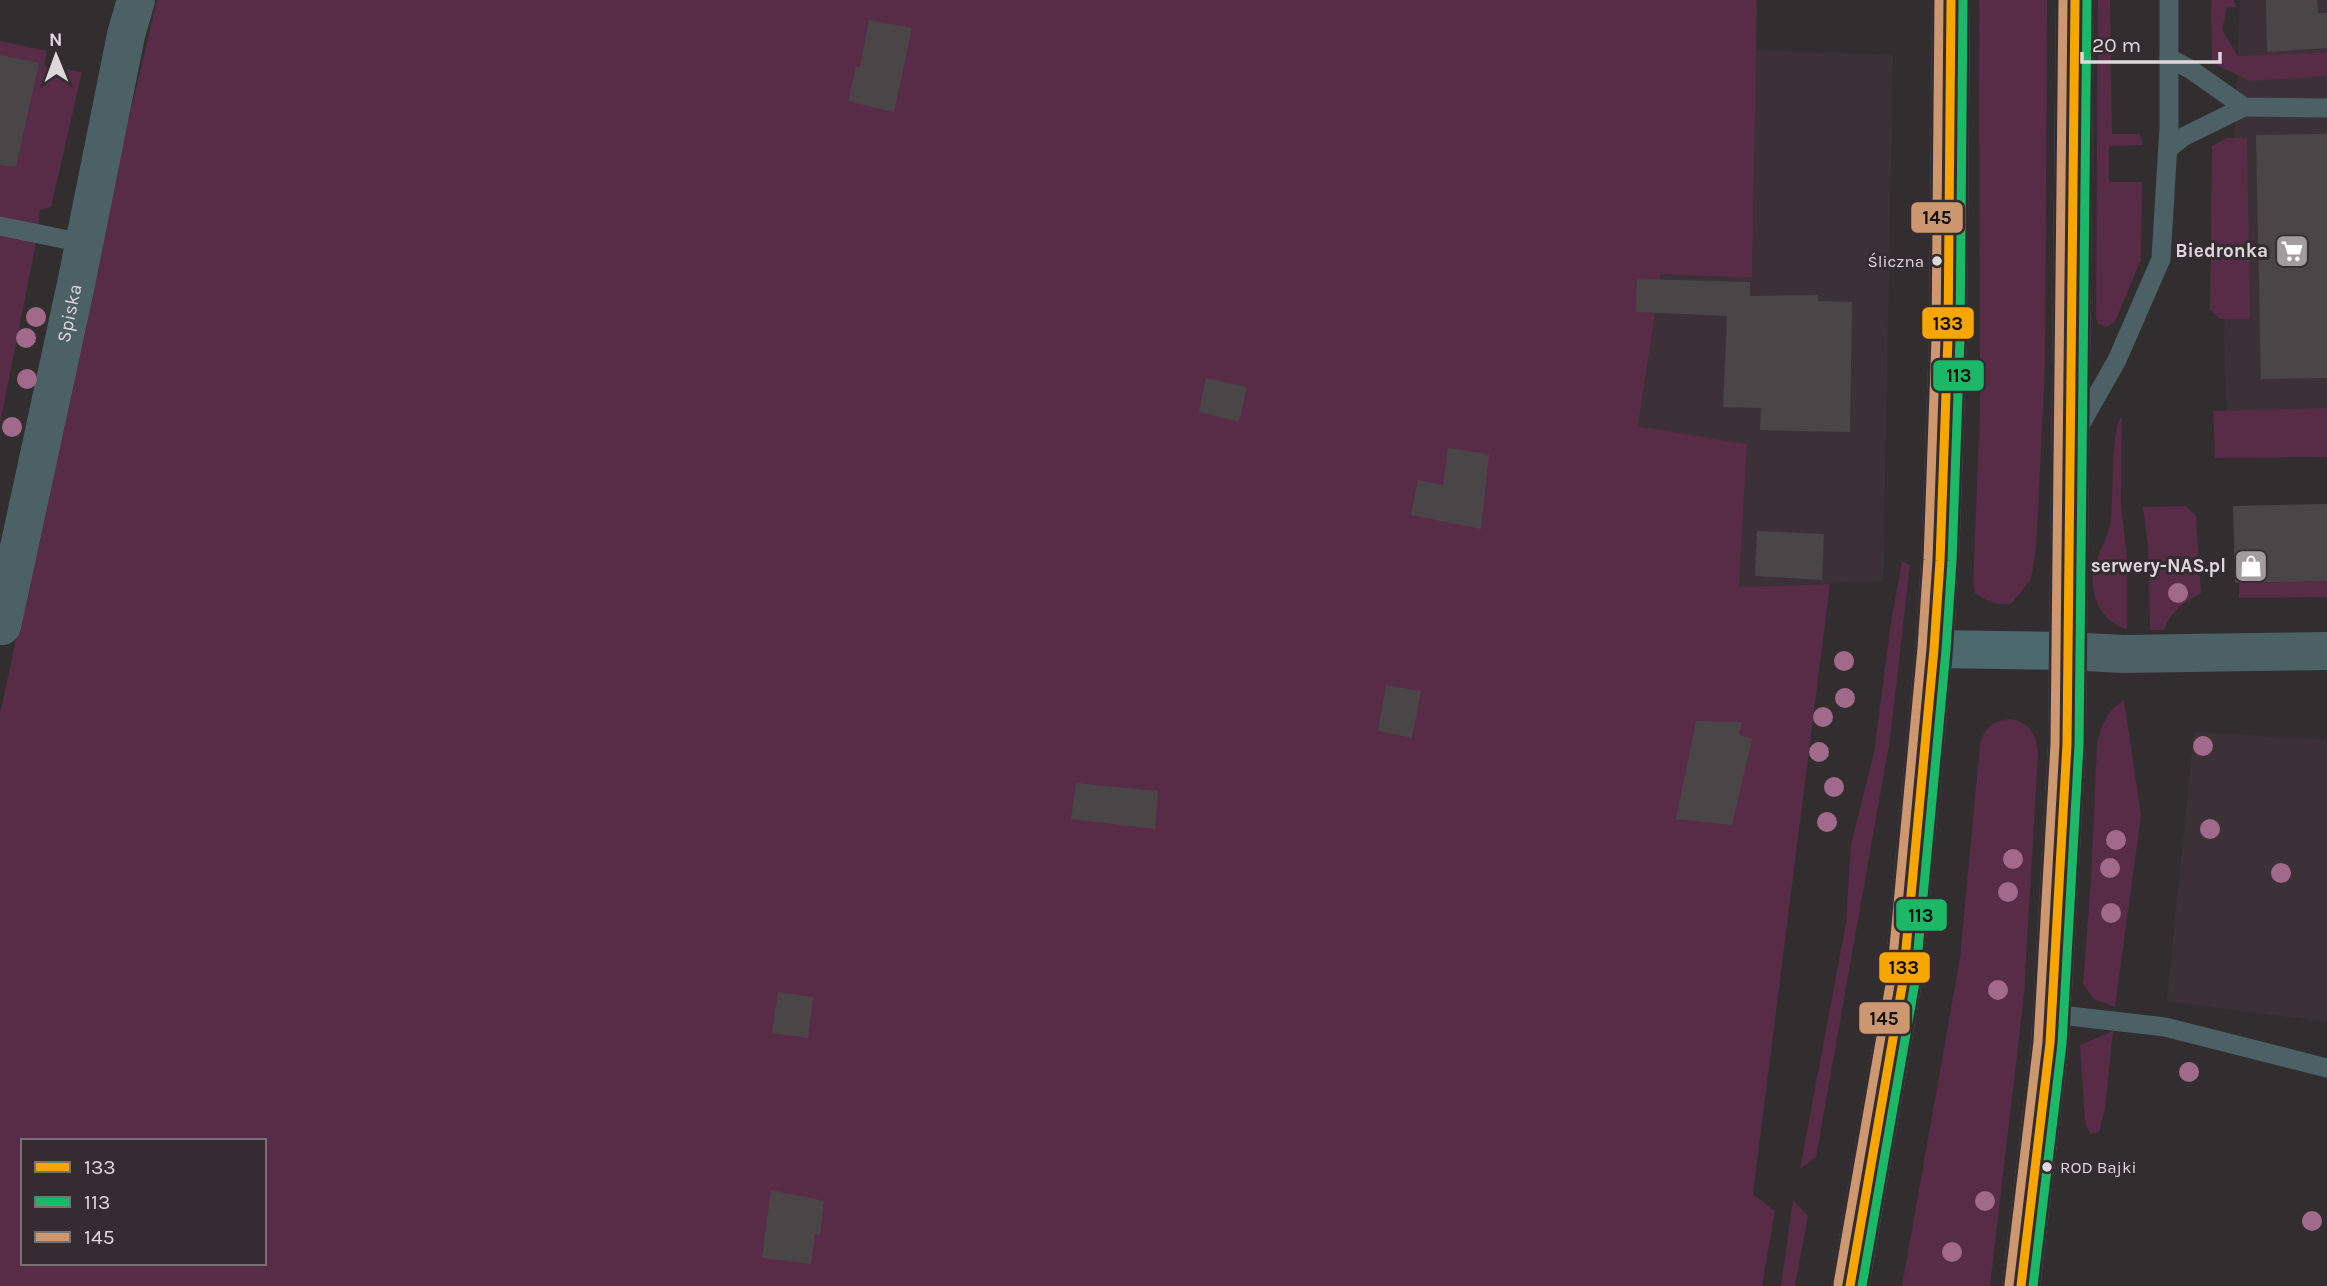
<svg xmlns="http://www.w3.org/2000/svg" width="2327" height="1286" font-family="Karla,sans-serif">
  <rect width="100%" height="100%" fill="#322e30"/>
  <g fill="#3d3138">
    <polygon points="2240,0 2327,0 2327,417 2227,417 2224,336 2229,198 2236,112"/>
    <polygon points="1756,50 1893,55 1883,581 1739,587 1747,445 1638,426 1661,274 1752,278"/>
    <polygon points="2194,732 2327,740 2327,1022 2167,1001"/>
  </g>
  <g fill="#582b47" fill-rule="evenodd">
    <path d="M157 0H1757L1752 278 1661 274 1638 426 1747 444 1739 587 1830 584 1753 1194 1775 1211 1762 1286H0V714L121 152ZM23 1141H264V1263H23Z"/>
    <path d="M1979 0H2047L2045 370 2036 548 2031 579 2011 604C1996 605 1987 602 1975 593L1973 583 1980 414Z"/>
    <polygon points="2098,0 2110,0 2112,134 2140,134 2143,145 2109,146 2109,182 2142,182 2141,259 2115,322 2107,327 2099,324 2096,319"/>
    <polygon points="2211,0 2233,0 2237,7 2227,8 2222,30 2238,56 2327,52 2327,76 2251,81 2214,64 2212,61"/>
    <polygon points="0,41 47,51 44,66 82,72 51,207 40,210 38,233 0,424"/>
    <polygon points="2227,138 2247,138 2250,319 2220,319 2210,310 2212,146"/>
    <polygon points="2327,408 2327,457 2215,458 2213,411"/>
    <path d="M2122 416 2121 504 2127 558V629C2107 624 2094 605 2093 585 2090 561 2109 542 2111 518 2114 495 2110 431 2122 416Z"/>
    <path d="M2186 506 2196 516 2201 593C2184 602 2171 611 2164 630H2150L2148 546 2143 507Z"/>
    <polygon points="1902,561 1910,565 1890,739 1816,1157 1800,1169 1846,923 1851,845 1874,753 1890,629"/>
    <polygon points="2327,581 2327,597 2239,598 2239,583"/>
    <path d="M2124 700 2141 815 2115 1007 2094 999 2083 984 2091 880 2097 743C2102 724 2107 711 2124 700Z"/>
    <path d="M2009 719C2029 721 2037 735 2038 754L2024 995 1990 1286H1902L1960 958 1980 744C1985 728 1992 721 2009 719Z"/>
    <polygon points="2113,1031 2105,1109 2099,1132 2090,1134 2085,1123 2080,1045"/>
    <polygon points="1793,1200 1808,1216 1795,1286 1781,1286"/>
  </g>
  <g fill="#4a4648">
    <polygon points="2266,0 2317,0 2318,13 2327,13 2327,48 2267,52"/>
    <polygon points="869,20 912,28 894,112 848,101 856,67 860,67"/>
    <polygon points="0,55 39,63 16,167 0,165"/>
    <polygon points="2327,134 2327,378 2261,379 2256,135"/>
    <polygon points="1637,279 1750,282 1750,296 1818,295 1818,301 1852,302 1850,432 1760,430 1761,408 1723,407 1727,316 1636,312"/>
    <polygon points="1206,378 1247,387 1239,422 1199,412"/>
    <polygon points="1448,448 1489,454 1481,529 1411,515 1418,480 1443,485"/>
    <polygon points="2327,504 2327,581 2235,583 2233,506"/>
    <polygon points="1757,531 1824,534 1822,580 1755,576"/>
    <polygon points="1386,685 1421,691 1412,738 1378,731"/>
    <polygon points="1696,721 1742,722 1739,735 1752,739 1732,825 1676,819"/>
    <polygon points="1076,783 1158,791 1155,829 1071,819"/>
    <polygon points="778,992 813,997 808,1038 772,1033"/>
    <polygon points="771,1190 824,1201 820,1235 815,1234 811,1264 762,1258"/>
  </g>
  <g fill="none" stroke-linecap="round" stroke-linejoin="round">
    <g stroke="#4c6165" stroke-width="19">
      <polyline points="2169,58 2190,69 2244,107 2327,108"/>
      <polyline points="2168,149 2183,137 2244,107"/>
      <polyline points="0,226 83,243"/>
      <polyline points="2079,427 2117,360 2161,259 2169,128 2169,0"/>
      <polyline points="2052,1014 2165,1027 2327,1068"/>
    </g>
    <g stroke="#4c6165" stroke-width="38">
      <path id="s1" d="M2 626 76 284 126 35 136 0"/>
      <polyline points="2068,651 2123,654 2327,651"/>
    </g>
    <g stroke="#4c696e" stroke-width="38">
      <polyline points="1934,649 2068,651"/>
      <polyline points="1850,1286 1903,981 1934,649 1940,561 1948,338 1951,0"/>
      <polyline points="2021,1286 2050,1043 2067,744 2075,0"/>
    </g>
    <g stroke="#342c30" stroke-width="14">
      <g id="bus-1">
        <polyline points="1850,1286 1903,981 1934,649 1940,561 1948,338 1951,0"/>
        <polyline points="2021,1286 2050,1043 2067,744 2075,0"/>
      </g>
    </g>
    <g stroke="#342c30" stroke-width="14">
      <g id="bus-2">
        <polyline points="1862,1286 1915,982 1946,650 1952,561 1960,338 1963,0"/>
        <polyline points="2033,1286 2062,1044 2079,745 2087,0"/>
      </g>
    </g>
    <g stroke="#342c30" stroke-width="14">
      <g id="bus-3">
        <polyline points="1838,1284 1891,979 1922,648 1928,560 1936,338 1939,0"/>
        <polyline points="2009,1285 2038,1042 2055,744 2063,0"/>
      </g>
    </g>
    <use href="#bus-1" stroke="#f7a600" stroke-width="9"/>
    <use href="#bus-2" stroke="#1ab867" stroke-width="9"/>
    <use href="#bus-3" stroke="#cd976f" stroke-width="9"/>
  </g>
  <g fill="#a1698a">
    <circle cx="36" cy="317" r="10"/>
    <circle cx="26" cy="338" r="10"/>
    <circle cx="27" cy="379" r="10"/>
    <circle cx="12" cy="427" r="10"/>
    <circle cx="2178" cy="593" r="10"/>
    <circle cx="1844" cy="661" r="10"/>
    <circle cx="1845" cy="698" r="10"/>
    <circle cx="1823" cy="717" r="10"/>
    <circle cx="2203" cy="746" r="10"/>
    <circle cx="1819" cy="752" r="10"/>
    <circle cx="1834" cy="787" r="10"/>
    <circle cx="1827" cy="822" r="10"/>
    <circle cx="2210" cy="829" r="10"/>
    <circle cx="2116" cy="840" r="10"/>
    <circle cx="2013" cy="859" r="10"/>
    <circle cx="2110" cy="868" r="10"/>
    <circle cx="2281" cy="873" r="10"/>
    <circle cx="2008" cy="892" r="10"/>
    <circle cx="2111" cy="913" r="10"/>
    <circle cx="1998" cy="990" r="10"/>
    <circle cx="2189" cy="1072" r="10"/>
    <circle cx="1985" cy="1201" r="10"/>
    <circle cx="2312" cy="1221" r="10"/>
    <circle cx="1952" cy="1252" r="10"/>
  </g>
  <defs>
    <g id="supermarket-square" transform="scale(1.75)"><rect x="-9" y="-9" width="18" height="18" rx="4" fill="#a29c9f" stroke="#342c30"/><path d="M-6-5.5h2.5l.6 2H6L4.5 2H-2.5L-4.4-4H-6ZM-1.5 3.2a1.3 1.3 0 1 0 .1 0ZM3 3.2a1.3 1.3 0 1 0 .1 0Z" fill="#fff"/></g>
    <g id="shop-square" transform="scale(1.75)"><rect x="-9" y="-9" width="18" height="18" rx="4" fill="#a29c9f" stroke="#342c30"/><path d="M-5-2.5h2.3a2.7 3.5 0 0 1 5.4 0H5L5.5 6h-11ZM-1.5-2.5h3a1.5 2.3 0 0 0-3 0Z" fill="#fff"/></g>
  </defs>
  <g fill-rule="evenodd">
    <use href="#supermarket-square" x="2292" y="251"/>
    <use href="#shop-square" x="2251" y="566"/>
  </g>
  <g fill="#ded8db" stroke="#342c30" stroke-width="2.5">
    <circle cx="1937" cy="261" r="6"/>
    <circle cx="2047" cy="1167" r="6"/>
  </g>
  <g text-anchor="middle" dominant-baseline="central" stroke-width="6" stroke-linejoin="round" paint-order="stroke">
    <g font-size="17" fill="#ded8db" stroke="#342c30" text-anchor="end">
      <text x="1924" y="261">Śliczna</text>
      <text x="2060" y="1167" text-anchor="start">ROD Bajki</text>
    </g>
    <g font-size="19" font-weight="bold" fill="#ded8db" stroke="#342c30" text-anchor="end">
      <text x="2268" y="251">Biedronka</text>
      <text x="2226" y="566">serwery-NAS.pl</text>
    </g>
    <g font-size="19" fill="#ded8db" stroke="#342c30">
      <text stroke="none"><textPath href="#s1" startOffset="320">Spiska</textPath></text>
    </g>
  </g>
  <g stroke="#342c30" stroke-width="2.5">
    <rect x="1910" y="201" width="54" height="33" rx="7" fill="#cd976f"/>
    <rect x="1921" y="306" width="54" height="34" rx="7" fill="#f7a600"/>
    <rect x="1932" y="359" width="53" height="33" rx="7" fill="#1ab867"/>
    <rect x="1895" y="898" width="53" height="34" rx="7" fill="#1ab867"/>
    <rect x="1878" y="951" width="53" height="33" rx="7" fill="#f7a600"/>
    <rect x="1858" y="1001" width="53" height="34" rx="7" fill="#cd976f"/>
  </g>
  <g font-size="19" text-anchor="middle" font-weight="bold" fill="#111">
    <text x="1937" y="224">145</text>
    <text x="1948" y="330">133</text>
    <text x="1959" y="382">113</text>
    <text x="1921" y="922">113</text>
    <text x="1904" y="974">133</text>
    <text x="1884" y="1025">145</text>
  </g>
  <rect x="21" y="1139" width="245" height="126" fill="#342c30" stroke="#787174" stroke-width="2"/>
  <rect x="35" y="1162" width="35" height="10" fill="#f7a600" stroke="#787174" stroke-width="2"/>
  <text x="84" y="1174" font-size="21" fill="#ded8db">133</text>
  <rect x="35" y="1197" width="35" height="10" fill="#1ab867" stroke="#787174" stroke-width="2"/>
  <text x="84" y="1209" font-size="21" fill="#ded8db">113</text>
  <rect x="35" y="1232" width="35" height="10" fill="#cd976f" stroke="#787174" stroke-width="2"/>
  <text x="84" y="1244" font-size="21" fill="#ded8db">145</text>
  <g transform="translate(56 56) rotate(359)" stroke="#342c30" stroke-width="5" paint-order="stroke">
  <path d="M0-5L12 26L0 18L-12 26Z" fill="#ded8db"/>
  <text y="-10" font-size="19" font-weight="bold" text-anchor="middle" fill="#ded8db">N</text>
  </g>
  <path d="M2082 52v10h138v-10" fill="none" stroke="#ded8db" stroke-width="3.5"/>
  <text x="2092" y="52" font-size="21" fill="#ded8db" stroke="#342c30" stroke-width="5" paint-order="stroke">20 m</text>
</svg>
